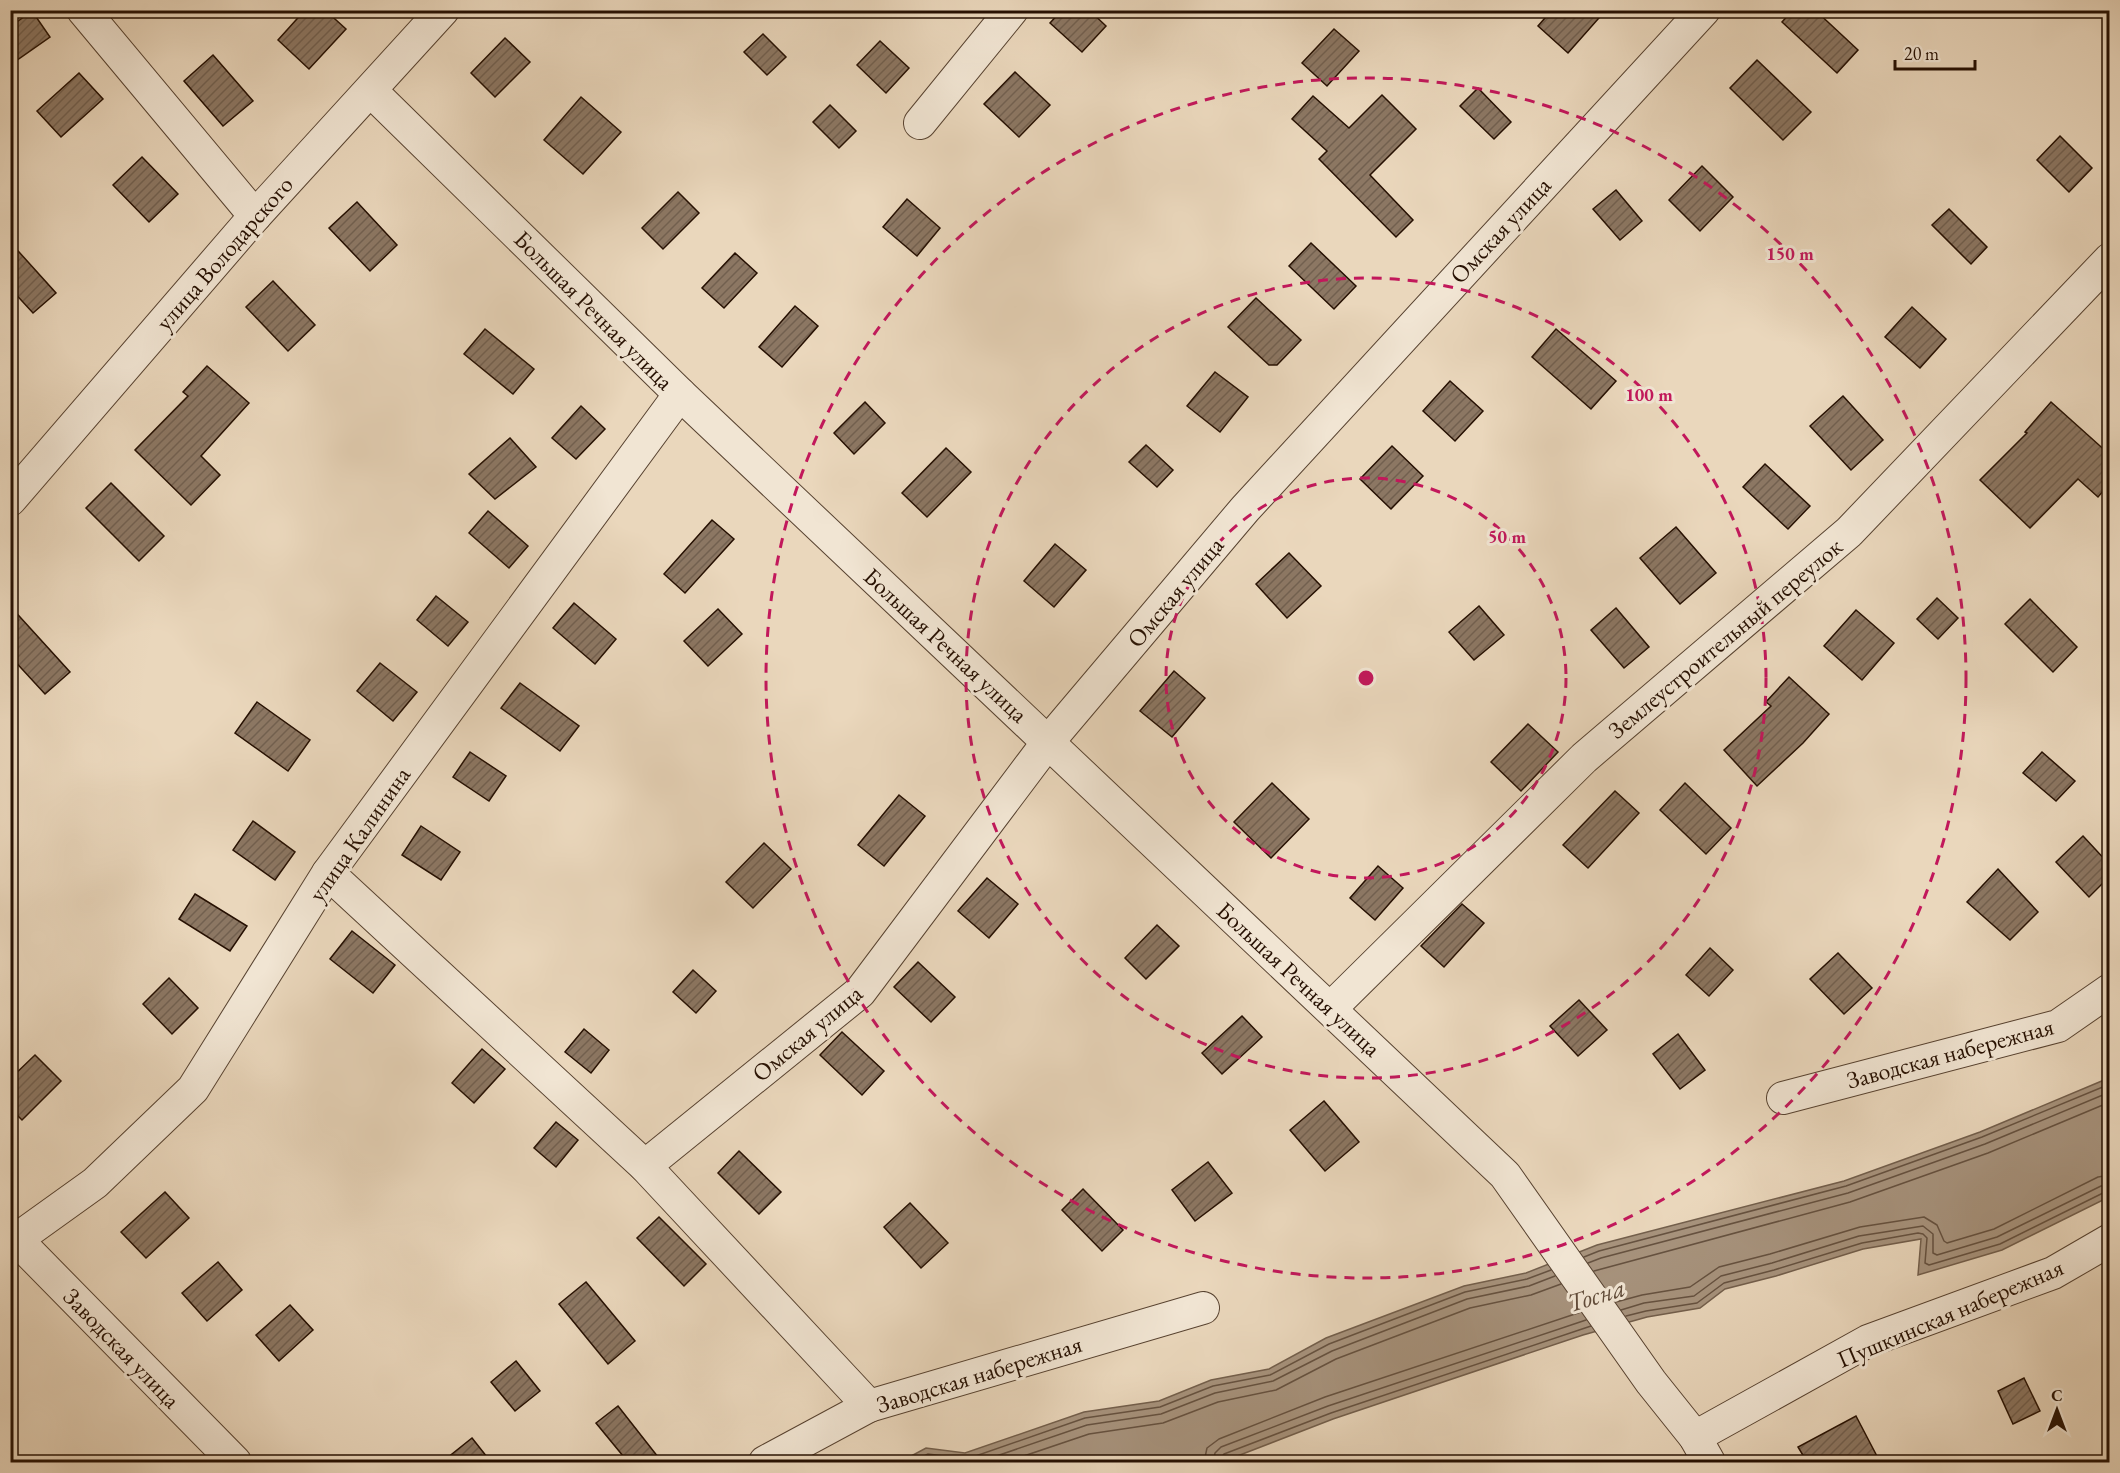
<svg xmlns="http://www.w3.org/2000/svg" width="2120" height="1473" font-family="'EB Garamond',serif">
  <defs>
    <pattern id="building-hatch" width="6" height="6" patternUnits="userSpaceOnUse" patternTransform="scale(1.5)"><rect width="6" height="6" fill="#8c7763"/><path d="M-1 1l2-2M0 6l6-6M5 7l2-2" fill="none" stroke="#72604f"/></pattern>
  </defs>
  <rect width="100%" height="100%" fill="#ead7bc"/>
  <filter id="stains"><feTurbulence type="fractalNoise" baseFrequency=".00333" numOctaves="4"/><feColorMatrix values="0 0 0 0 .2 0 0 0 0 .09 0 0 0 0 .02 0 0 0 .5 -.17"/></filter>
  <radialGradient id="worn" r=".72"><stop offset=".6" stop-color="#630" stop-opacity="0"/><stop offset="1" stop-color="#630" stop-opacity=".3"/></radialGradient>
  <polygon fill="#a7937d" stroke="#735f4c" stroke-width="1.5" points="2109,1078 2109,1197 2002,1250 1918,1275 1921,1239 1863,1249 1776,1276 1725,1289 1700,1308 1647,1317 1583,1335 1333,1419 1227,1460 1214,1462 900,1462 926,1448 965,1453 1084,1412 1159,1401 1211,1380 1269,1369 1326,1338 1464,1286 1526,1273 1597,1245 1844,1181 1980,1132"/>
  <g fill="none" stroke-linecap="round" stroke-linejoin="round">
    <g stroke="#665240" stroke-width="1.5">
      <polyline points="1584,1257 1599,1251 1846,1186 1982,1137 2110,1084"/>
      <polyline points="1588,1263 1601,1258 1848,1193 1985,1144 2110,1092"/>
      <polyline points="1594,1271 1850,1202 1988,1153 2110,1102"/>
      <polyline points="1616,1302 1642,1295 1690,1287 1719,1267 1770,1254 1860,1227 1924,1217 1937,1225 1944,1241 1947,1243 1994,1229 2098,1177 2110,1175"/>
      <polyline points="1621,1310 1644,1303 1694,1296 1721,1276 1772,1263 1859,1236 1923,1226 1933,1234 1933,1253 1937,1255 1997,1237 2101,1186 2110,1184"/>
      <polyline points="1626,1316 1646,1311 1697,1303 1724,1283 1774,1270 1862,1243 1918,1233 1923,1234 1927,1238 1925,1263 1929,1265 2000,1244 2105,1192 2110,1192"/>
      <polyline points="912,1462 928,1454 967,1459 1085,1418 1160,1407 1213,1386 1270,1375 1329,1344 1465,1292 1527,1279 1551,1270"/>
      <polyline points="979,1462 1087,1425 1161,1414 1215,1393 1273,1381 1332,1351 1467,1299 1529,1286 1555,1276"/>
      <polyline points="1006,1462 1089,1434 1163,1423 1218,1402 1276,1390 1336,1359 1470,1308 1531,1295 1561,1284"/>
      <polyline points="1204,1462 1207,1448 1219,1439 1325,1397 1581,1312"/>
      <polyline points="1213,1462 1215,1453 1221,1447 1328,1406 1586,1320"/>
      <polyline points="1220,1462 1221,1458 1224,1454 1331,1413 1591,1326"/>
    </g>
  </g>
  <g fill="url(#building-hatch)" stroke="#261002" stroke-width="1.5">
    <polygon points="305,10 325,10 346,29 309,69 278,40"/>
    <polygon points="1062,10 1089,10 1106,26 1082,52 1050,23"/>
    <polygon points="1552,10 1606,10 1568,53 1538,26"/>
    <polygon points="1793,10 1815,10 1858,50 1837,73 1782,22"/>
    <polygon points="32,11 50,37 10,65 10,27"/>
    <polygon points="1334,29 1359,51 1327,86 1302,63"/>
    <polygon points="763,34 786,57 767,75 744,52"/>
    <polygon points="505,38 530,62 495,97 471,73"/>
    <polygon points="880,41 909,68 886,93 857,65"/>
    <polygon points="213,55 253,101 223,126 184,81"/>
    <polygon points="1757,60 1811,112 1783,140 1730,88"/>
    <polygon points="1015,72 1050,105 1019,137 984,104"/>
    <polygon points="79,73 103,99 61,137 37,111"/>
    <polygon points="1478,88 1511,122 1494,139 1460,106"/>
    <polygon points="1382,95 1416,129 1370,175 1413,220 1396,237 1319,159 1327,151 1292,119 1313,96 1349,128"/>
    <polygon points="581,97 621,132 583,174 544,140"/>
    <polygon points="830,105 856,131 839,148 813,122"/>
    <polygon points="2060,136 2092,168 2069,192 2037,160"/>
    <polygon points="142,157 178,194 149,222 113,185"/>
    <polygon points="1702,166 1733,197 1700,231 1669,200"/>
    <polygon points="1616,190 1642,221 1620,240 1593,209"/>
    <polygon points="678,192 699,213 663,249 642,228"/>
    <polygon points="907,199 940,228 917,256 883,227"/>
    <polygon points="357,202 397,245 370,271 329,228"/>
    <polygon points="1949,209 1987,247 1971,264 1932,225"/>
    <polygon points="10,242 56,293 33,313 10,288"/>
    <polygon points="1311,243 1356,286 1334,309 1289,266"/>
    <polygon points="735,253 757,273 724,308 702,288"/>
    <polygon points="273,281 315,325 288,351 246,307"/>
    <polygon points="1256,298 1301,340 1277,365 1269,365 1228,327"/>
    <polygon points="795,306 818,326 782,367 759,347"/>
    <polygon points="1912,307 1946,339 1920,368 1885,337"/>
    <polygon points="485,329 534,369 513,394 464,354"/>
    <polygon points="1556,329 1616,381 1591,409 1532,357"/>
    <polygon points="207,366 249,403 201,456 220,475 191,505 135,450 188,396 183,392"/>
    <polygon points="1215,372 1248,397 1220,432 1187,406"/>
    <polygon points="1450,381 1483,411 1455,441 1423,411"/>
    <polygon points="1843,396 1883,440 1851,470 1810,426"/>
    <polygon points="865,402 885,423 854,454 834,433"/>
    <polygon points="2051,402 2109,454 2109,484 2098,497 2078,479 2030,528 1980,480 2027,433 2025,432"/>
    <polygon points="581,406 605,429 576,459 552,438"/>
    <polygon points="510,438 536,467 495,499 469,474"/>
    <polygon points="1146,445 1173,470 1157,487 1129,462"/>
    <polygon points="1392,446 1423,476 1391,509 1360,479"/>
    <polygon points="946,448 971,472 927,517 902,493"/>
    <polygon points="1765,464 1810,506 1788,529 1743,487"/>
    <polygon points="111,483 164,536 139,561 86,508"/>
    <polygon points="488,511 528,546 509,568 469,533"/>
    <polygon points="712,520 734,539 685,593 664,574"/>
    <polygon points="1676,527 1716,573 1680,604 1640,558"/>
    <polygon points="1055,544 1086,570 1054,607 1024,581"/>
    <polygon points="1289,553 1321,586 1287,618 1256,584"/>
    <polygon points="436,596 468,622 448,646 417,620"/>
    <polygon points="1937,598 1958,618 1938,639 1917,619"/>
    <polygon points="2030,599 2077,647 2053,672 2005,624"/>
    <polygon points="574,603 616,639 595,664 553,628"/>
    <polygon points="10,606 70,672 45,694 10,656"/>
    <polygon points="1479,606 1504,635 1474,660 1449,632"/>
    <polygon points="1616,608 1649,647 1624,668 1591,630"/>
    <polygon points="718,609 742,634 708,666 684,641"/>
    <polygon points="1856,610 1894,643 1862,680 1824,646"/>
    <polygon points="380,663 417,692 393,721 357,691"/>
    <polygon points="1174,671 1205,698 1172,737 1140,711"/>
    <polygon points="1789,677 1829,714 1803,743 1757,786 1724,750 1771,706 1766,702"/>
    <polygon points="520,683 579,726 560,751 501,708"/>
    <polygon points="257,702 310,740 288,771 235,733"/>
    <polygon points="1528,724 1558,752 1521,791 1491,762"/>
    <polygon points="470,752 506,776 489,801 453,777"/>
    <polygon points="2042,752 2075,781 2056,801 2023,773"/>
    <polygon points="1272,783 1309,819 1271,858 1234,822"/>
    <polygon points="1685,783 1731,828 1706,854 1660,810"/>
    <polygon points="1615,791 1639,813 1588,868 1563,845"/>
    <polygon points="899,795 925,816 884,866 858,845"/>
    <polygon points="253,821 295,852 275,880 233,850"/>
    <polygon points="421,826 460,852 441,880 402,855"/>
    <polygon points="2083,836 2109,864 2109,877 2089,897 2056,862"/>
    <polygon points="764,843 791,869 753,908 726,882"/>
    <polygon points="1378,866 1403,888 1375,920 1350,898"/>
    <polygon points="1998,869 2038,912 2010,940 1967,902"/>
    <polygon points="987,878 1018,904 989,938 958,911"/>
    <polygon points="195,894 247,926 230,951 179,919"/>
    <polygon points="1462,904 1484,923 1444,967 1421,946"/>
    <polygon points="1157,925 1179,946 1146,979 1125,958"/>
    <polygon points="352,931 395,965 373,993 330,959"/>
    <polygon points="1710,948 1733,970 1709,996 1686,975"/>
    <polygon points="1838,953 1872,988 1844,1014 1810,979"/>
    <polygon points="918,962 955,997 931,1022 894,987"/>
    <polygon points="693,970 716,991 696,1013 673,992"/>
    <polygon points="169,978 198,1008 172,1034 143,1004"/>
    <polygon points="1579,1000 1607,1030 1578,1056 1550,1026"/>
    <polygon points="1242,1016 1262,1037 1222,1074 1202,1053"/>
    <polygon points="584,1029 609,1050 591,1073 565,1052"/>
    <polygon points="842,1032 884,1071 862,1095 820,1055"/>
    <polygon points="1678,1034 1705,1070 1680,1089 1653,1054"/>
    <polygon points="482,1049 505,1069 474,1103 452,1083"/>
    <polygon points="35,1055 61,1081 22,1120 10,1108 10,1079"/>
    <polygon points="1324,1101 1359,1142 1325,1171 1290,1130"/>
    <polygon points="556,1122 578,1140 556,1167 534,1148"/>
    <polygon points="739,1151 781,1192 759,1214 718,1173"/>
    <polygon points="1208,1162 1232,1193 1195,1221 1172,1190"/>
    <polygon points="1083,1189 1123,1230 1102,1251 1062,1210"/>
    <polygon points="165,1192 189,1218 146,1258 121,1232"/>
    <polygon points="910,1203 948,1243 921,1268 884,1227"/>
    <polygon points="659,1217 706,1264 684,1286 637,1238"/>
    <polygon points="218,1262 242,1290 207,1321 182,1293"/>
    <polygon points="586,1282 635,1341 608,1364 559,1304"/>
    <polygon points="290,1305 313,1330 279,1361 256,1335"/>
    <polygon points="516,1361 540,1391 515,1411 491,1382"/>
    <polygon points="2024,1378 2040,1411 2013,1424 1998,1391"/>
    <polygon points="618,1406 662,1462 628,1462 596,1423"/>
    <polygon points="1856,1416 1880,1462 1807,1462 1798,1447"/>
    <polygon points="472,1438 491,1462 442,1462"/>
  </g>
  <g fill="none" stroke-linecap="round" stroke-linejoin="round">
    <g stroke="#574230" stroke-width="34">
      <g id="street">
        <polyline points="83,10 255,216"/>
        <polyline points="371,91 680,394 1505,1175 1651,1382 1695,1437 1709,1462"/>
        <polyline points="920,123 1012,10"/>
        <polyline points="10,500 255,216 443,10"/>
        <polyline points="328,873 645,1166 869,1406"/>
        <polyline points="1331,1008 1584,758 1849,532 2110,259"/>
        <polyline points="1783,1098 2058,1026 2110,990"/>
        <polyline points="645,1166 860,992 1048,742 1245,509 1704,10"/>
        <polyline points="10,1233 235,1462"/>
        <polyline points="10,1244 95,1183 193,1089 328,873 680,394"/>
        <polyline points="1695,1437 1868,1341 2053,1273 2110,1240"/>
        <polyline points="765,1462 869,1406 1203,1308"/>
      </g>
    </g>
    <use href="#street" stroke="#f1e5d3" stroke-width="32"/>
  </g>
  <g fill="none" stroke="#c2185b" stroke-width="3" stroke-dasharray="10 8">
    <circle cx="1366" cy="678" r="200"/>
    <circle cx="1366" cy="678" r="400"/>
    <circle cx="1366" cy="678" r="600"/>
  </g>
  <g text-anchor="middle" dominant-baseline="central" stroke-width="6" stroke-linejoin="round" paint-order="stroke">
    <g font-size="24" fill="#261002" stroke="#f1e5d3">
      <text transform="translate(1500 230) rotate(-47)">Омская улица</text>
      <text transform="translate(224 253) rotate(-49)">улица Володарского</text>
      <text transform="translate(594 310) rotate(45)">Большая Речная улица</text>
      <text transform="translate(1175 592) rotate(-50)">Омская улица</text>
      <text transform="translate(1725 638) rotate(-40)">Землеустроительный переулок</text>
      <text transform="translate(946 645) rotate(43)">Большая Речная улица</text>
      <text transform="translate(359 834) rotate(-55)">улица Калинина</text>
      <text transform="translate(1299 979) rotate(43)">Большая Речная улица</text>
      <text transform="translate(807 1033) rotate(-40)">Омская улица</text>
      <text transform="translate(1950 1053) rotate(-15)">Заводская набережная</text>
      <text transform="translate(1950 1313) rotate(-23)">Пушкинская набережная</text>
      <text transform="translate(122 1348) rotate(46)">Заводская улица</text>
      <text transform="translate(979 1374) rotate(-17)">Заводская набережная</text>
    </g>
    <g font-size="26" font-style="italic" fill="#604b39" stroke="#f1e5d3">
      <text transform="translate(1596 1295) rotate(-17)">Тосна</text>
    </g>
  </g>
  <circle cx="1366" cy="678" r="9" fill="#c2185b" stroke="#f1e5d3" stroke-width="3"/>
  <g font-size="18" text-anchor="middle" font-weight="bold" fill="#c2185b" stroke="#f1e5d3" stroke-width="6" stroke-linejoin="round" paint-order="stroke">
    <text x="1790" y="260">150 m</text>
    <text x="1649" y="401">100 m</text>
    <text x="1507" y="543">50 m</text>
  </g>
  <rect width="2120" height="1473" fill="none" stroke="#ead7bc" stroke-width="36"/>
  <rect x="12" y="12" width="2096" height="1449" fill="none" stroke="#261002" stroke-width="3"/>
  <rect x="18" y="18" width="2084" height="1437" fill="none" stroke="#261002" stroke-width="1.5"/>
  <g transform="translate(2057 1410)" stroke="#f1e5d3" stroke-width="4.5" paint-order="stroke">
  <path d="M0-4.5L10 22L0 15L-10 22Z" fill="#261002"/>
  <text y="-9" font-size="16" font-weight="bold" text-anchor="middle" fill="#261002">С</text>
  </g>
  <path d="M1895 60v9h80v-9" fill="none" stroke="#261002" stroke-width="3"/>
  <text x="1904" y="60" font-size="18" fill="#261002" stroke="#f1e5d3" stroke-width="4.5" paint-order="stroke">20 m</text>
  <rect width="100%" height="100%" filter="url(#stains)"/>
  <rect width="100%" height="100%" fill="url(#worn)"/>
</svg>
